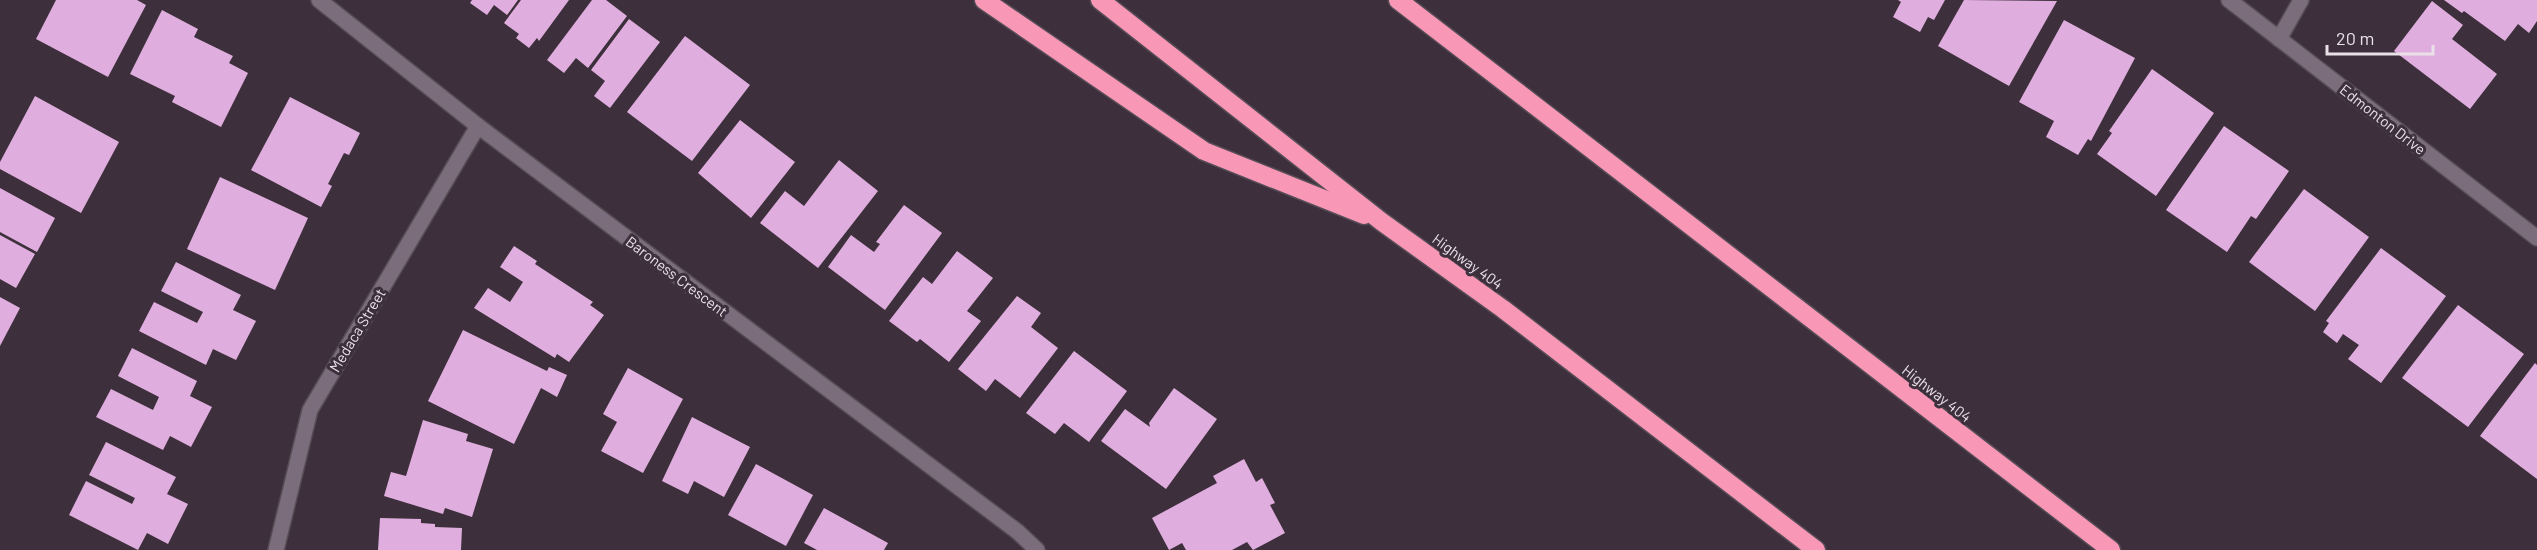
<svg xmlns="http://www.w3.org/2000/svg" width="2537" height="550" font-family="Barlow,sans-serif">
  <rect width="100%" height="100%" fill="#3d303c"/>
  <g fill="#e0aede">
    <polygon points="56,0 137,0 146,5 108,77 36,39"/>
    <polygon points="472,0 518,0 507,15 494,5 487,15 470,3"/>
    <polygon points="521,0 569,0 539,41 537,38 529,48 516,38 519,34 504,23"/>
    <polygon points="592,0 606,0 627,16 588,68 576,58 564,73 547,60"/>
    <polygon points="1898,0 1945,0 1934,20 1928,17 1920,32 1893,17 1901,2"/>
    <polygon points="1964,0 2057,1 2009,86 1938,46"/>
    <polygon points="2444,0 2537,0 2537,21 2529,33 2518,24 2505,41 2464,11 2462,13"/>
    <polygon points="2432,1 2463,25 2452,39 2497,74 2470,109 2394,51"/>
    <polygon points="162,10 198,29 194,37 233,56 229,63 248,73 221,127 172,102 175,96 130,74"/>
    <polygon points="629,19 660,42 610,108 594,96 605,81 591,70"/>
    <polygon points="2064,20 2135,58 2091,141 2088,139 2078,155 2046,137 2054,121 2019,102"/>
    <polygon points="685,36 750,85 692,161 627,112"/>
    <polygon points="2152,69 2214,113 2156,196 2097,154 2112,133 2109,131"/>
    <polygon points="35,96 119,142 81,213 0,169 0,162"/>
    <polygon points="290,97 360,133 349,155 344,153 328,184 332,186 321,207 251,170"/>
    <polygon points="740,120 795,162 751,218 698,173"/>
    <polygon points="2224,126 2289,171 2256,219 2251,216 2227,252 2166,210"/>
    <polygon points="839,160 878,191 818,268 760,223 785,191 804,206"/>
    <polygon points="220,177 308,218 275,290 187,249"/>
    <polygon points="0,188 55,218 37,252 0,232"/>
    <polygon points="2304,189 2369,237 2315,311 2249,262"/>
    <polygon points="904,205 942,233 885,310 828,267 851,235 874,252 880,244 876,242"/>
    <polygon points="0,235 35,254 16,288 0,279"/>
    <polygon points="514,246 537,261 535,264 593,302 590,305 604,315 569,362 557,354 555,358 474,308 488,288 510,302 523,282 500,267"/>
    <polygon points="2381,248 2446,296 2381,383 2348,359 2359,345 2343,334 2337,343 2323,332 2329,323 2326,321"/>
    <polygon points="957,251 993,278 967,311 981,321 949,362 920,339 917,342 889,321 923,277 932,284"/>
    <polygon points="176,262 241,295 233,310 256,321 236,360 213,349 206,365 139,331 154,302 197,323 203,312 161,291"/>
    <polygon points="1017,296 1041,313 1031,327 1058,348 1020,398 995,379 986,391 958,369"/>
    <polygon points="0,297 20,308 0,346"/>
    <polygon points="2458,305 2524,354 2468,427 2402,378"/>
    <polygon points="463,330 547,371 549,367 567,375 557,397 541,388 514,444 428,401"/>
    <polygon points="132,348 197,381 190,396 212,407 191,447 170,436 163,450 96,417 111,389 153,410 159,397 118,376"/>
    <polygon points="1074,351 1127,391 1089,442 1064,423 1055,434 1026,413"/>
    <polygon points="2535,363 2537,365 2537,479 2480,436"/>
    <polygon points="628,368 683,399 643,473 601,451 617,422 603,414"/>
    <polygon points="1174,388 1217,419 1166,489 1101,441 1125,409 1150,427 1149,423"/>
    <polygon points="692,417 750,447 724,497 694,481 688,494 662,481"/>
    <polygon points="423,420 468,434 466,441 493,449 472,517 445,508 443,514 384,496 391,472 406,476"/>
    <polygon points="106,442 176,477 167,494 188,504 168,544 147,533 138,550 69,515 86,481 132,504 135,498 89,475"/>
    <polygon points="1244,459 1256,482 1262,478 1275,503 1270,505 1285,533 1253,550 1247,542 1232,550 1186,550 1182,543 1169,550 1152,518 1217,483 1213,476"/>
    <polygon points="756,464 813,495 786,546 728,515"/>
    <polygon points="824,508 888,543 884,550 817,550 804,543"/>
    <polygon points="380,518 421,519 421,523 435,524 435,527 462,528 461,550 378,550"/>
  </g>
  <g fill="none" stroke-linecap="round" stroke-linejoin="round">
    <g stroke="#564c56" stroke-width="18">
      <g id="street">
        <polyline points="319,0 478,126 1018,532 1037,550"/>
        <polyline points="2229,0 2537,238"/>
        <polyline points="2279,39 2301,0"/>
        <polyline points="276,550 310,410 478,126"/>
      </g>
    </g>
    <g stroke="#564c56" stroke-width="21">
      <g id="highway">
        <polyline points="984,0 1204,151 1364,215"/>
        <polyline points="1100,0 1382,222 1503,309 1816,550"/>
        <polyline points="1398,0 2111,550"/>
      </g>
    </g>
    <use href="#street" stroke="#7b6d7b" stroke-width="15"/>
    <use href="#highway" stroke="#f997b6" stroke-width="18"/>
  </g>
  <g text-anchor="middle" dominant-baseline="central" stroke-width="6" stroke-linejoin="round" paint-order="stroke">
    <g font-size="15" fill="#e9e0e8" stroke="#3d303c">
      <text transform="translate(2383 119) rotate(38)">Edmonton Drive</text>
      <text transform="translate(1468 261) rotate(36)">Highway 404</text>
      <text transform="translate(677 276) rotate(37)">Baroness Crescent</text>
      <text transform="translate(357 330) rotate(-59)">Medaca Street</text>
      <text transform="translate(1937 393) rotate(38)">Highway 404</text>
    </g>
  </g>
  <path d="M2327 45v9h106v-9" fill="none" stroke="#e9e0e8" stroke-width="3"/>
  <text x="2336" y="45" font-size="18" fill="#e9e0e8" stroke="#3d303c" stroke-width="4.5" paint-order="stroke">20 m</text>
</svg>
